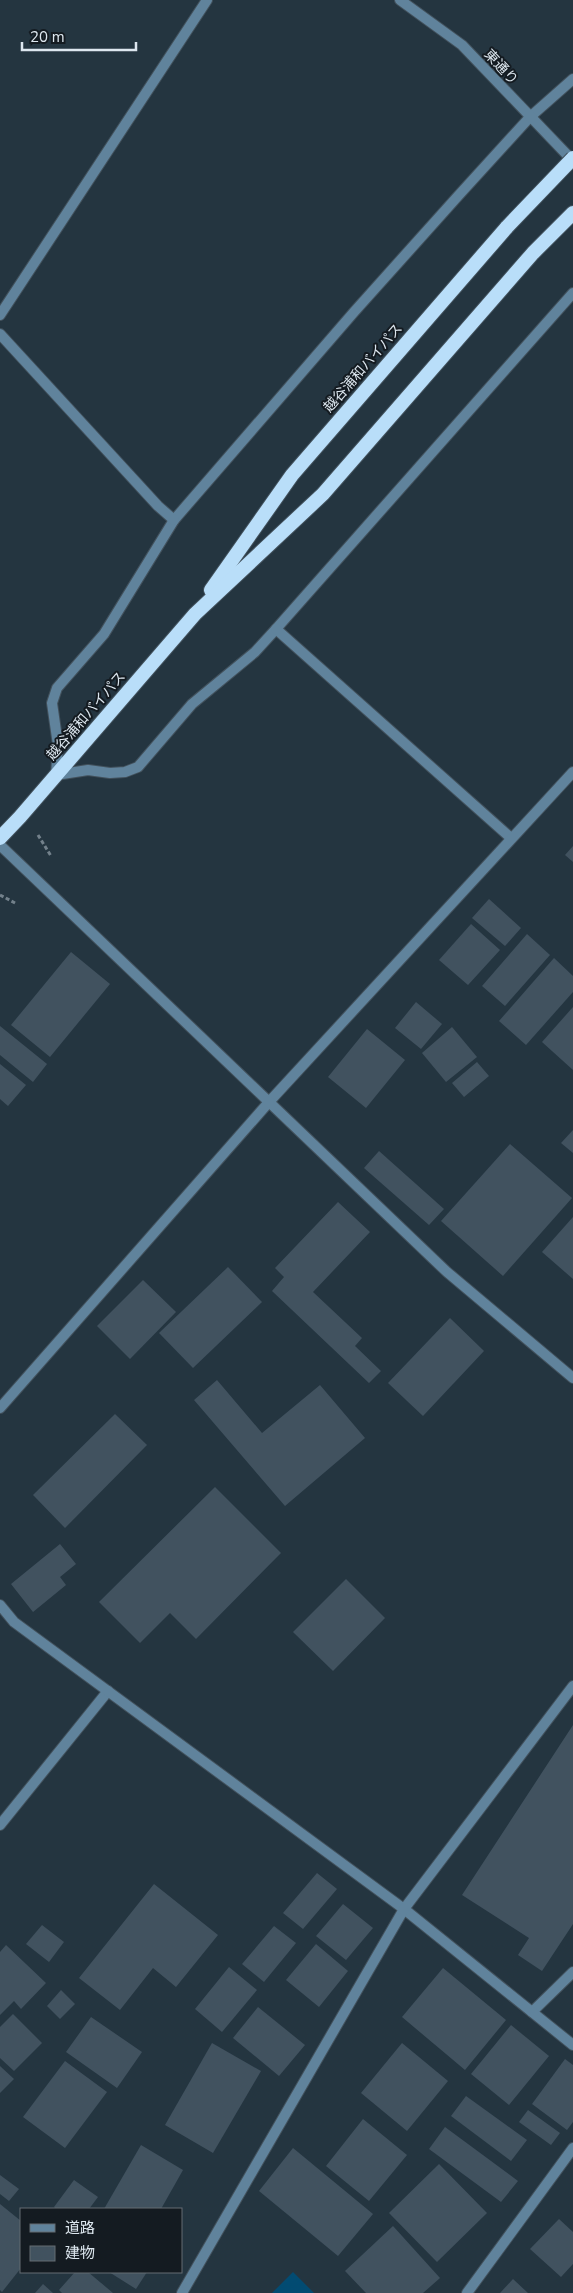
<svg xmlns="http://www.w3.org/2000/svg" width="573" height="2293" font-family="'Nunito Sans','Noto Sans JP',sans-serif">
  <rect width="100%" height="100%" fill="#243540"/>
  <polygon fill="#024b72" points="293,2272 314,2293 272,2293"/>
  <g fill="#41525f">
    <polygon points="573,846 573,862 565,855"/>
    <polygon points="489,899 521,928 505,946 472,918"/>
    <polygon points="471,924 500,950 468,985 439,960"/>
    <polygon points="527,934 550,955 505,1006 482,986"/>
    <polygon points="71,952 110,984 50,1057 11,1025"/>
    <polygon points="554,958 573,976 573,992 526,1045 499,1021"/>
    <polygon points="416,1002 442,1024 421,1049 395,1028"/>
    <polygon points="573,1007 573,1070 542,1042"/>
    <polygon points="0,1026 47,1064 33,1082 0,1055"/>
    <polygon points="452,1027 477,1057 446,1082 422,1053"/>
    <polygon points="367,1029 405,1060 366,1108 328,1077"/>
    <polygon points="477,1062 489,1076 464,1097 452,1083"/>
    <polygon points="0,1064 26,1085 8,1106 0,1099"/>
    <polygon points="573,1130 573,1153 561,1143"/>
    <polygon points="510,1144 572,1198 503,1276 441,1221"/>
    <polygon points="379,1151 444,1209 429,1225 364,1168"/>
    <polygon points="338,1202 370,1232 313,1292 362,1338 355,1346 381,1371 369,1383 272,1291 284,1277 275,1268"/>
    <polygon points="573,1217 573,1279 542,1252"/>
    <polygon points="228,1267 262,1302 193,1368 159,1333"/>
    <polygon points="143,1280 176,1312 130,1359 97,1326"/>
    <polygon points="450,1318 484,1351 423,1416 388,1383"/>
    <polygon points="217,1380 262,1433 320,1385 365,1438 285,1506 194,1400"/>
    <polygon points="115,1414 147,1445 65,1528 33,1495"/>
    <polygon points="215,1487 281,1553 196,1639 170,1613 140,1643 99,1602"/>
    <polygon points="60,1544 76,1564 60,1577 66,1585 33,1612 11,1584"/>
    <polygon points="346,1579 385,1618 333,1671 293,1632"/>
    <polygon points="573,1725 573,1924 542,1971 518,1955 529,1938 462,1895"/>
    <polygon points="317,1873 337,1889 303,1929 283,1913"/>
    <polygon points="154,1884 218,1935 176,1987 153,1968 120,2010 79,1978"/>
    <polygon points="343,1904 373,1928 346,1960 316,1936"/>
    <polygon points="42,1925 64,1942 49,1962 26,1944"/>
    <polygon points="274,1926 296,1943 264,1982 242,1964"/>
    <polygon points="316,1944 348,1971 319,2007 286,1980"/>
    <polygon points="6,1945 46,1983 21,2009 14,2001 0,2015 0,1952"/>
    <polygon points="229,1967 257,1990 222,2032 195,2009"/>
    <polygon points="443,1968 506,2020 465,2070 402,2017"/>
    <polygon points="61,1990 75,2004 60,2019 47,2006"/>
    <polygon points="258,2007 305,2045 279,2076 233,2038"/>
    <polygon points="13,2014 42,2043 14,2071 0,2058 0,2027"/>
    <polygon points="91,2017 142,2052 117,2088 66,2052"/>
    <polygon points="511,2025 549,2056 509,2105 471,2074"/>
    <polygon points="212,2043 261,2071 213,2153 165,2125"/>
    <polygon points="402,2043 448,2081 407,2131 361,2093"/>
    <polygon points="565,2059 573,2065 573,2122 567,2130 532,2104"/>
    <polygon points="65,2061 107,2092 65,2148 23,2117"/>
    <polygon points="0,2066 14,2079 0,2093"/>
    <polygon points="466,2096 527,2140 511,2161 451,2116"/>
    <polygon points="528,2110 560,2133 551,2145 519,2122"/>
    <polygon points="363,2119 407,2155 369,2201 326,2166"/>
    <polygon points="445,2127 518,2181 501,2202 429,2149"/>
    <polygon points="141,2145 183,2170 161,2209 104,2209"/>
    <polygon points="293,2148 373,2214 338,2256 259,2191"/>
    <polygon points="439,2164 487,2213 437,2262 389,2213"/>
    <polygon points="0,2175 19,2189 9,2201 0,2194"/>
    <polygon points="74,2180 98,2197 89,2209 56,2209 54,2207"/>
    <polygon points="0,2204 21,2221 21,2268 2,2292 0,2290"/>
    <polygon points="559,2219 573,2232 573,2264 561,2277 530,2249"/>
    <polygon points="393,2226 440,2278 423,2293 366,2293 345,2271"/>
    <polygon points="75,2272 88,2272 113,2293 62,2293 59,2290"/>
    <polygon points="109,2272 147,2272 136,2289"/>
    <polygon points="513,2279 528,2293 500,2293"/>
    <polygon points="43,2284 53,2293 35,2293"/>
  </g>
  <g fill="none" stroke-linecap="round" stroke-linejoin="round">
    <g stroke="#42515c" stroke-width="12">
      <g id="service">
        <polyline points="0,1825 108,1691"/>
        <polyline points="532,2012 573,1972"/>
      </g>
    </g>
    <g stroke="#42515c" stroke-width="12">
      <g id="minor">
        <polyline points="573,79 530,117 458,196 354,312 174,520 104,634 57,688 52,703 58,745 56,775 88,770 110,773 125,772 138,767 192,704 255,652 276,629 573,293"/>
        <polyline points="0,315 207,0"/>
        <polyline points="0,334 158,506 174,520"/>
        <polyline points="276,629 511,838"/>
        <polyline points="0,1408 269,1102 573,772"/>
        <polyline points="0,1605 14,1622 404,1909 573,2045"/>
        <polyline points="182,2293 404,1909 573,1686"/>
        <polyline points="467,2293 573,2148"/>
      </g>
    </g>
    <g stroke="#42515c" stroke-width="12">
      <g id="tertiary">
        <polyline points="400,0 462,45 573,161"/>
        <polyline points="0,845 447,1272 573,1378"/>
      </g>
    </g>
    <g stroke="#42515c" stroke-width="16">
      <g id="trunk">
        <polyline points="211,590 292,475 507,227"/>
        <polyline points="0,838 20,817 195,614 323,494 533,253 573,213"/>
      </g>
    </g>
    <g stroke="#73818b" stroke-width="3" stroke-dasharray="4 2.5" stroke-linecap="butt">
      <polyline points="38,835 51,856"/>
      <polyline points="0,895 17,904"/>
    </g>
    <use href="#service" stroke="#60839c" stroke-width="10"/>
    <use href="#minor" stroke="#60839c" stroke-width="10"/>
    <use href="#tertiary" stroke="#60839c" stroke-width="10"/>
    <use href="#trunk" stroke="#b9def9" stroke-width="14"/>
    <g stroke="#42515c" stroke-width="16" stroke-linecap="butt">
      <polyline id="trunk-bridge" points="507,227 573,158"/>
    </g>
    <use href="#trunk-bridge" stroke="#b9def9" stroke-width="14"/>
  </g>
  <g text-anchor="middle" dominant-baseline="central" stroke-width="4" stroke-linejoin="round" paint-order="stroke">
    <g font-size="14" fill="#dde7ef" stroke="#141b21">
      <text transform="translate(501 67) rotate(47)">東通り</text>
      <text transform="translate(363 368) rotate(-49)">越谷浦和バイパス</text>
      <text transform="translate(86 716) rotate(-49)">越谷浦和バイパス</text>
    </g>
  </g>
  <rect x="20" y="2208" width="162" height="65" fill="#141b21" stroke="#646d73"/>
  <rect x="30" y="2224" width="25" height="8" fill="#60839c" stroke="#646d73"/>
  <text x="65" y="2233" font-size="15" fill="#dde7ef">道路</text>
  <rect x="30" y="2246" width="25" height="15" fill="#41525f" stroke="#646d73"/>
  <text x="65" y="2258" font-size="15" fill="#dde7ef">建物</text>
  <path d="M22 42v8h114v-8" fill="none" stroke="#dde7ef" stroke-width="2.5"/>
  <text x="30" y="42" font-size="15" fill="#dde7ef" stroke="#141b21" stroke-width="4" paint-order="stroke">20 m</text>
</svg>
